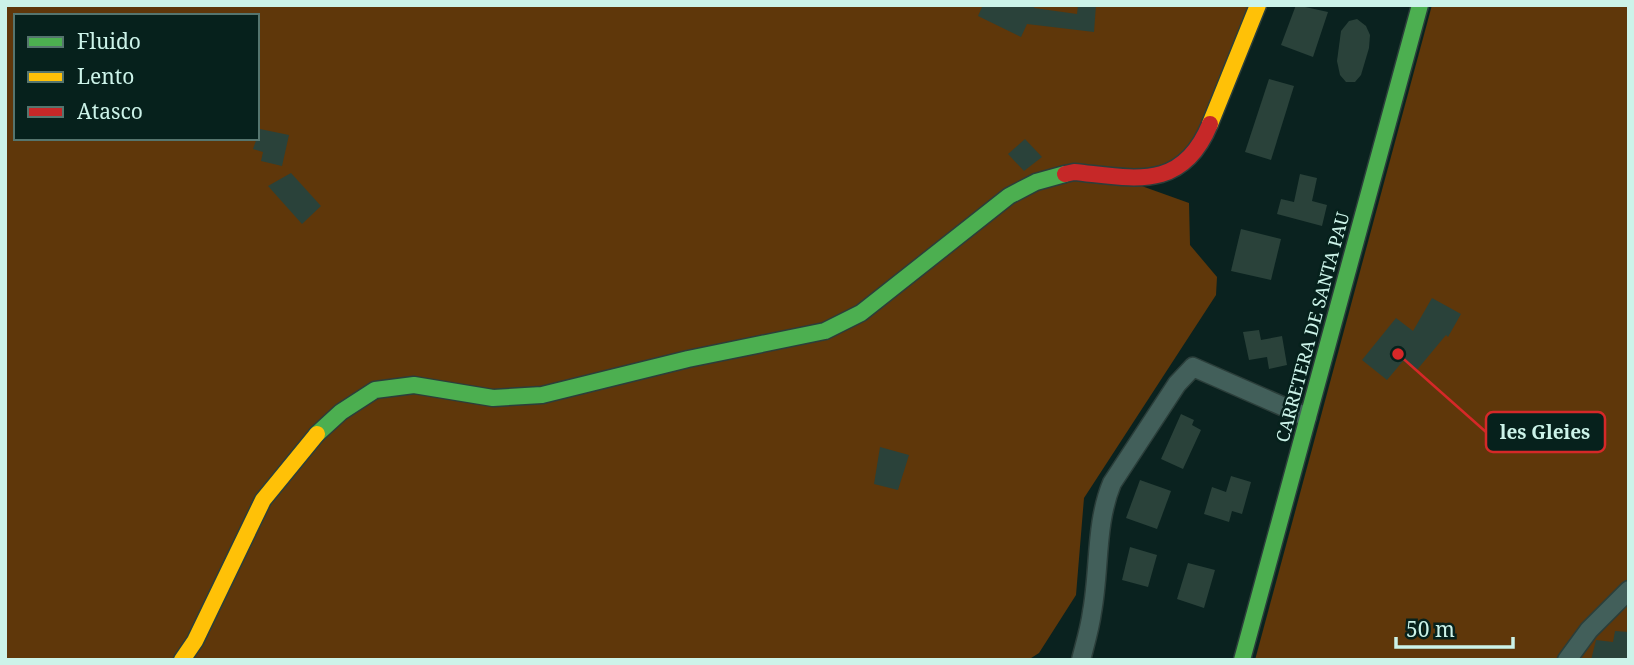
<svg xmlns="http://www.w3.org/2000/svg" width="1634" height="665" font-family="'Noto Serif',serif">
  <rect width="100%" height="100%" fill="#0a221f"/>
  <g fill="#5f370a" fill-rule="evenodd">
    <path d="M5 5H1268L1201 156 1136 184 1189 203 1190 245 1217 277 1216 295 1084 498 1076 595 1039 653 1028 660H5ZM16 16H257V138H16Z"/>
    <polygon points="1432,5 1629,5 1629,660 1255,660"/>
  </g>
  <g fill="#2a423a">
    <polygon points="983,5 1036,5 1034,8 1077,14 1078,5 1096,5 1094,32 1027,24 1021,37 978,16"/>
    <polygon points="1296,5 1328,12 1313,57 1281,45"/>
    <polygon points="1357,19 1366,26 1370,35 1369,48 1361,75 1355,82 1346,82 1340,75 1337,61 1341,31 1349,21"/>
    <polygon points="1269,79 1294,86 1271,160 1245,152"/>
    <polygon points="260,129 289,135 282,166 261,161 263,152 253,149"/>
    <polygon points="1025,139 1042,157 1024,171 1008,154"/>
    <polygon points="291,173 321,206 302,224 268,186"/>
    <polygon points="1300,174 1317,178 1312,201 1327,205 1322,226 1277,214 1281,199 1294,202"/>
    <polygon points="1241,229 1281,239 1271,280 1231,271"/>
    <polygon points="1432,298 1461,314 1448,337 1446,335 1416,371 1403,361 1387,380 1362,360 1396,318 1413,331"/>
    <polygon points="1259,330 1261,340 1282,336 1287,365 1269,369 1267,357 1249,360 1243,332"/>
    <polygon points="1181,414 1194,420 1192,425 1201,430 1183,469 1161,459"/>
    <polygon points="880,447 909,455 898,490 874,484"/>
    <polygon points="1231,476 1251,482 1242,514 1232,511 1229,522 1204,514 1212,487 1226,492"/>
    <polygon points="1140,480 1171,491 1157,529 1126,518"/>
    <polygon points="1130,547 1157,555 1148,587 1122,580"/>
    <polygon points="1188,563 1215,570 1204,608 1177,599"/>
    <polygon points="1615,631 1629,632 1629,660 1591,660 1596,640 1613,642"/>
  </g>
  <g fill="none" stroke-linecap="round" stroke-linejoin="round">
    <g stroke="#2b3e3a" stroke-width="21">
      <g id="street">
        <path d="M1081 660C1085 644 1090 628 1092 612 1100 569 1095 524 1112 483L1177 384 1193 367 1307 417"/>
        <polyline points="1567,660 1589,630 1629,590"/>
      </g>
    </g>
    <g stroke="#2b3e3a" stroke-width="19">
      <g id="fast">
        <polyline points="317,434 341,412 375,390 414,385 493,398 542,395 688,359 825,331 861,313 1009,196 1036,182 1065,174"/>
        <polyline points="1242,660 1420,5"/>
      </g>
    </g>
    <g stroke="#2b3e3a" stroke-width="19">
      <g id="slow">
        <polyline points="1210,124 1258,5"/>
        <polyline points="182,660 195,641 263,500 317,434"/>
      </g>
    </g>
    <g stroke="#2b3e3a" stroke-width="19">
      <path id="jam" d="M1065 174 1074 172C1134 178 1182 192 1210 124"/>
    </g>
    <use href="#street" stroke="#425f5a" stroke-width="18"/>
    <use href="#fast" stroke="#4caf50" stroke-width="16"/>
    <use href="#slow" stroke="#ffc107" stroke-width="16"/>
    <use href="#jam" stroke="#c62828" stroke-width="16"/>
  </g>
  <g text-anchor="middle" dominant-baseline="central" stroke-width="5" stroke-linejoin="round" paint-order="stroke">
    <g font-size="18" fill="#ccf3e9" stroke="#06211c">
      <text transform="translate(1312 327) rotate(-75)">CARRETERA DE SANTA PAU</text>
    </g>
  </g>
  <path fill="none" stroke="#d62828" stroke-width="2.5" d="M1398 354L1486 432"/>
  <circle fill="#d62828" stroke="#06211c" stroke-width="2.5" cx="1398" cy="354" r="7"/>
  <rect fill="#06211c" stroke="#d62828" stroke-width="2.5" x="1486" y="412" width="119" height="40" rx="7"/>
  <g font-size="19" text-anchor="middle" font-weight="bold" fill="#ccf3e9">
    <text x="1545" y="439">les Gleies</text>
  </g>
  <rect width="1634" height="665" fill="none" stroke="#ccf3e9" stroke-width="14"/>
  <rect x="14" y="14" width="245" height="126" fill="#06211c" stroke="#55756e" stroke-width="2"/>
  <rect x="28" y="37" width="35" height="10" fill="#4caf50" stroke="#55756e" stroke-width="2"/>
  <text x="77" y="49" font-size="21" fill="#ccf3e9">Fluido</text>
  <rect x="28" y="72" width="35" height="10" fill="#ffc107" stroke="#55756e" stroke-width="2"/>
  <text x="77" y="84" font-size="21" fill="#ccf3e9">Lento</text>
  <rect x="28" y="107" width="35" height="10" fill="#c62828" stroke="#55756e" stroke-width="2"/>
  <text x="77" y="119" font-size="21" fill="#ccf3e9">Atasco</text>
  <path d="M1396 637v10h117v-10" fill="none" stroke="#ccf3e9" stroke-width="3.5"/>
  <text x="1406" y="637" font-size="21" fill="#ccf3e9" stroke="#06211c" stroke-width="5" paint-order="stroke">50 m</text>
</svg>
